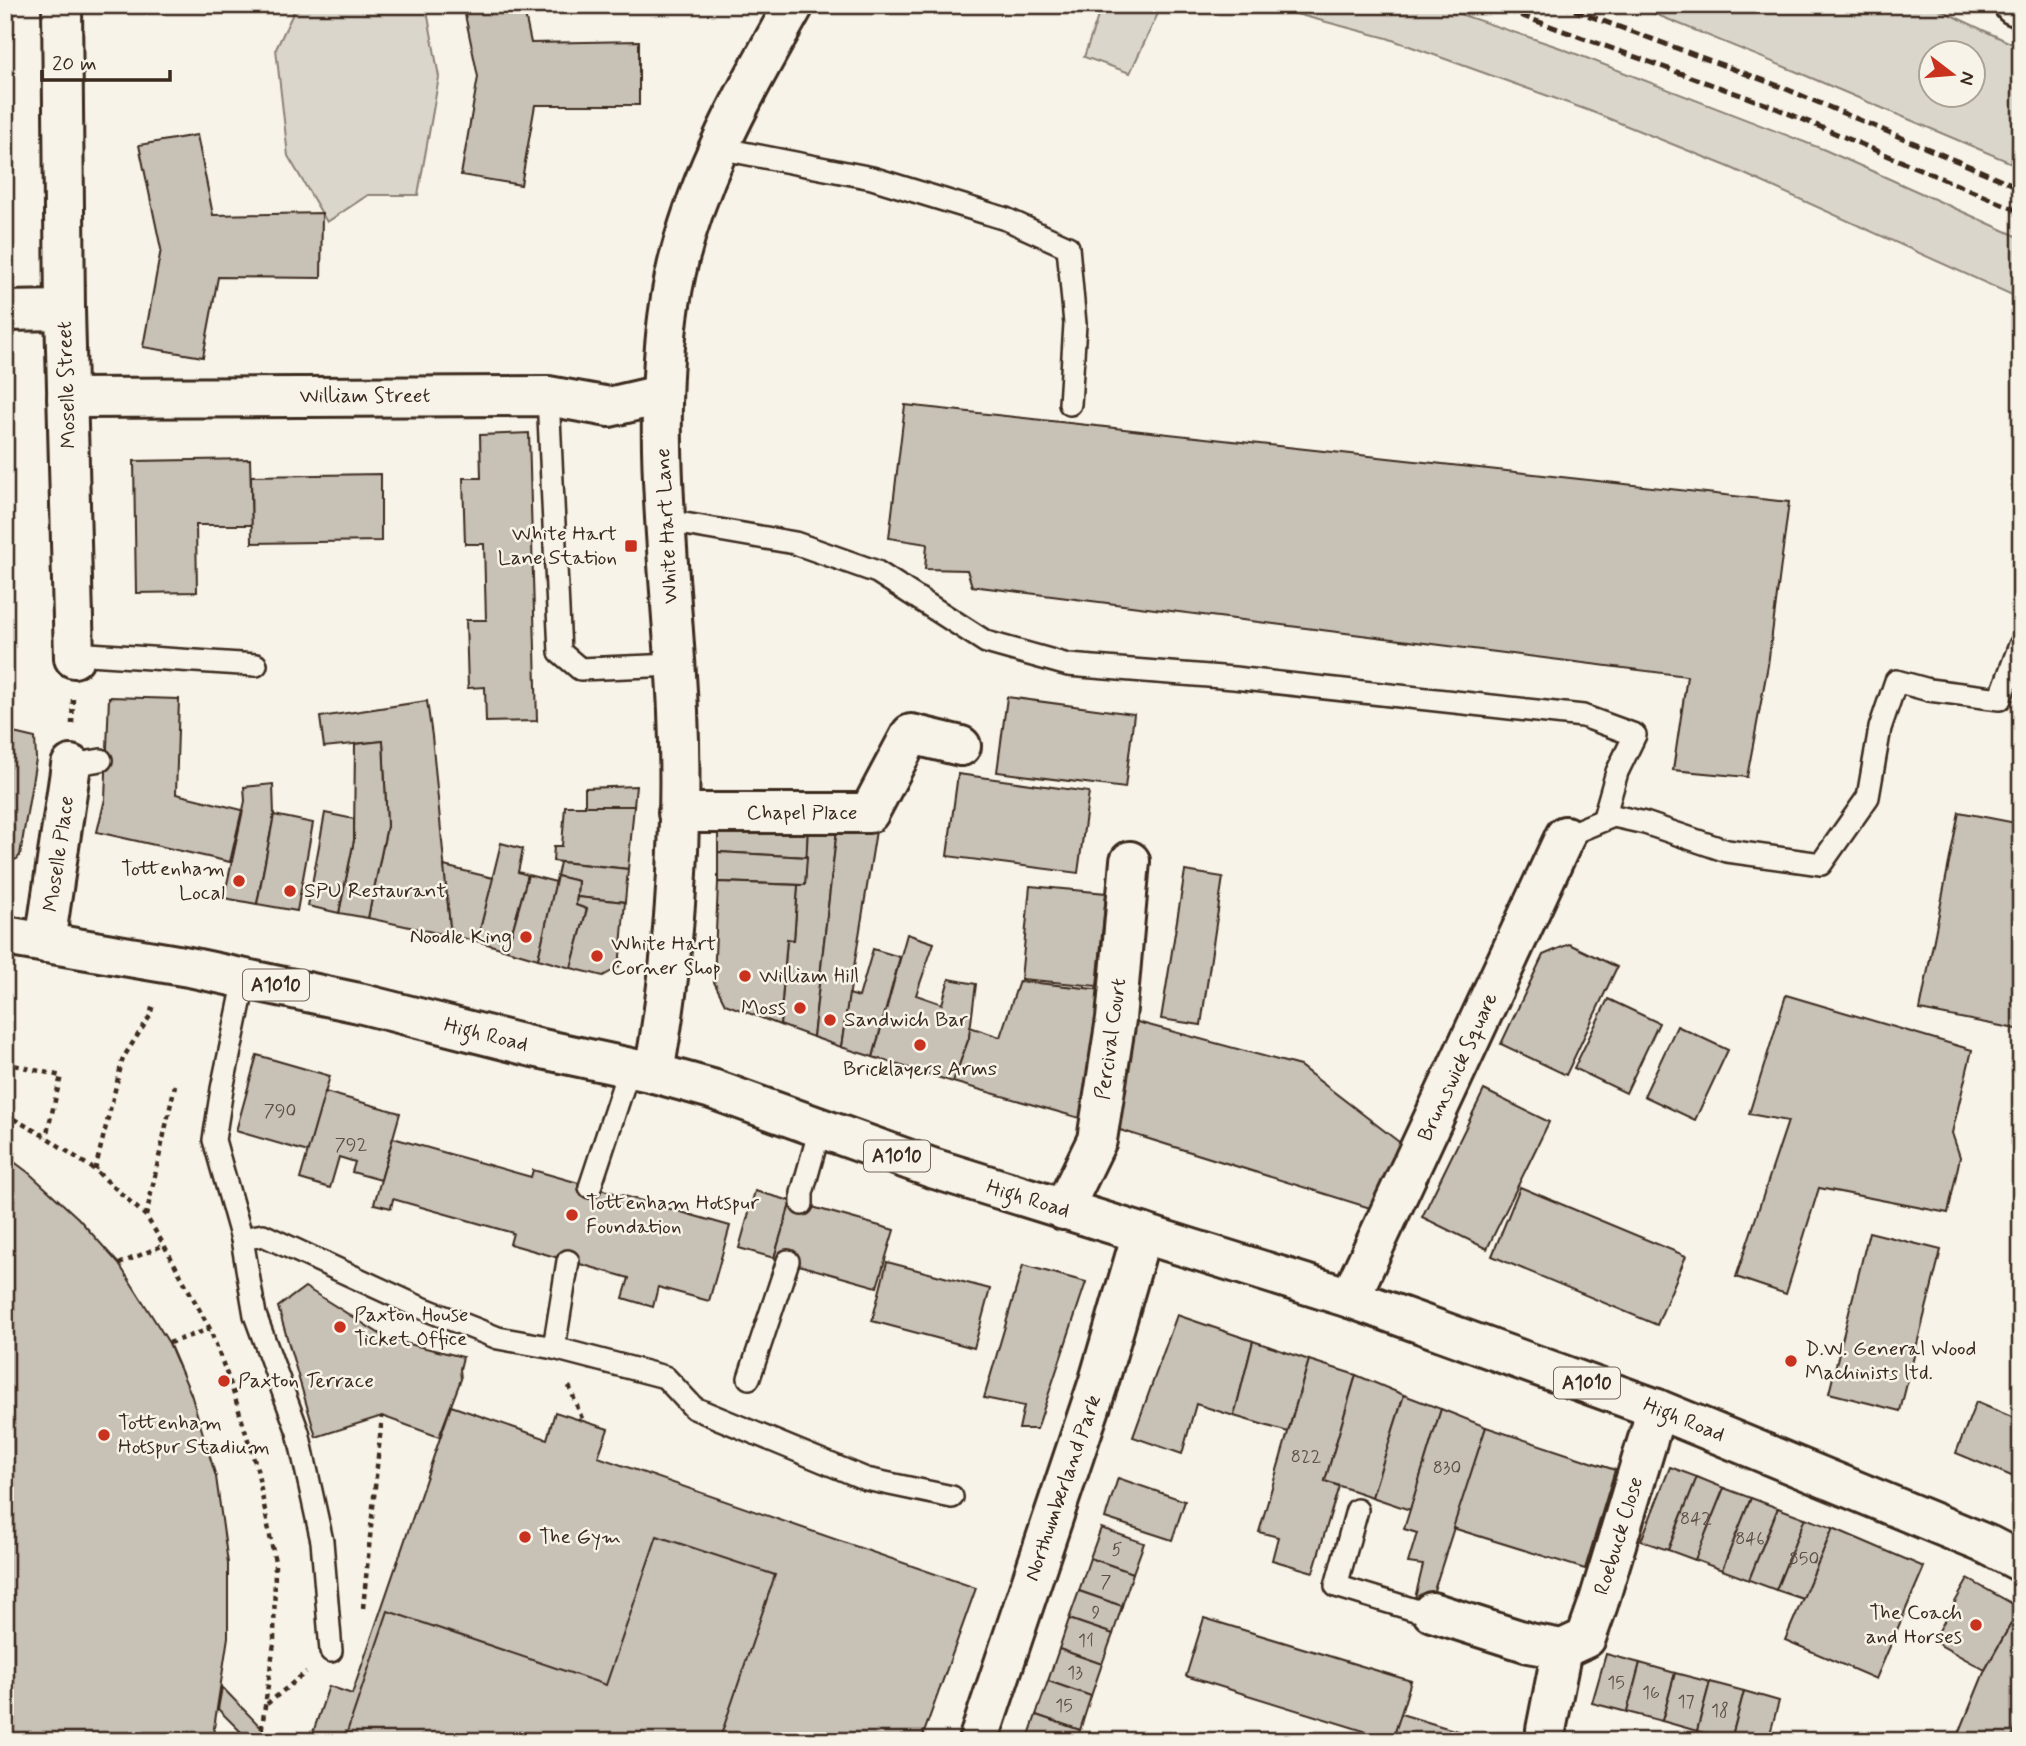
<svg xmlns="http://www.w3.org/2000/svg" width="2026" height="1746" font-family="Mynerve,sans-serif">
  <rect width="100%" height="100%" fill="#f7f3e8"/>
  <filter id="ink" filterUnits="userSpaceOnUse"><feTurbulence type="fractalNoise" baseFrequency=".0143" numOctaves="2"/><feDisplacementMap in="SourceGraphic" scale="14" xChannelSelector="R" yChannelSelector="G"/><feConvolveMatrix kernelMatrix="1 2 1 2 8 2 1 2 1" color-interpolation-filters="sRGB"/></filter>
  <g filter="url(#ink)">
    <g fill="#dbd6cb" stroke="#8b8074" stroke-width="2" fill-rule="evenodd">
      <polygon points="297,5 426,5 439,77 418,195 368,195 327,222 288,156 276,49"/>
      <polygon points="1102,5 1162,5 1130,73 1084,57"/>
      <polygon points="1262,5 1436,6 1558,47 1825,150 2021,238 2021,299 1729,167 1590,111 1387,38"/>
      <path d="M1633 5H1930L2021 48V167L1802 74ZM1932 52H1974V94H1932Z"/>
    </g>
    <g fill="#c8c1b6" stroke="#3b2a1e" stroke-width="2">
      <polygon points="463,5 523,5 531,43 639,41 639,105 535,105 521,185 461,175 478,77"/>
      <polygon points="197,135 213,215 322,213 321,278 218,277 203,357 143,347 161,249 139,145"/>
      <polygon points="905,405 1789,502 1768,665 1747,777 1673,770 1687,676 972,586 967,570 925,569 927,544 889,538"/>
      <polygon points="529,433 537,721 486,722 485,687 468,688 466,620 486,620 484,544 465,544 463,478 481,478 480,435"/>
      <polygon points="250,459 252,525 196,525 197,592 136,593 134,461"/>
      <polygon points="381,474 381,541 252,543 251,476"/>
      <polygon points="109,697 179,699 176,794 242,810 230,862 97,832 105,799"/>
      <polygon points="1007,697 1134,714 1125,788 997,772"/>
      <polygon points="427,701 432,736 451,936 368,918 387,826 383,741 324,747 320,717"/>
      <polygon points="5,731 35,738 36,759 20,855 17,859 8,862 5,861"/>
      <polygon points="383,741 387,826 368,918 339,913 354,840 355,744"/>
      <polygon points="958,774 1089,792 1078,873 947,856"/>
      <polygon points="273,784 274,815 257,904 224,898 245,801 244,787"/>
      <polygon points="636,786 634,806 585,806 585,788"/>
      <polygon points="565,806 634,806 628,869 553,861 554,846 562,846"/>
      <polygon points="1959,812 2021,824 2021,1030 1920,1010"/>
      <polygon points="325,813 354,819 354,840 339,913 308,906"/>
      <polygon points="274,815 313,823 297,911 257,904"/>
      <polygon points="718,823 808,827 807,857 718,852"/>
      <polygon points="808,827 837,829 813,1037 780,1025 787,939 794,940 798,885 805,885"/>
      <polygon points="837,829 876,831 841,1047 813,1037"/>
      <polygon points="501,843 523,849 518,872 528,875 507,950 477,941"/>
      <polygon points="718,852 807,857 805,885 718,882"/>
      <polygon points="560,862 628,869 625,902 577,897 578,881 557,876"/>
      <polygon points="444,866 493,878 477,941 451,936"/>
      <polygon points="1185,871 1223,877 1201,1025 1161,1019"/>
      <polygon points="528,875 556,882 538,959 507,950"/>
      <polygon points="557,876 578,881 576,905 587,909 571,968 538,959"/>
      <polygon points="718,882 798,885 794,940 787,939 780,1025 725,1004 714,982"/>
      <polygon points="1030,886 1106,893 1097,986 1021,979"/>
      <polygon points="577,897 625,902 619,967 603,976 571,968 587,909 576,905"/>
      <polygon points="907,934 934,943 916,995 942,1004 949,979 976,984 969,1038 953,1082 873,1057"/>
      <polygon points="1569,944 1617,967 1566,1075 1501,1044 1543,955"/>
      <polygon points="873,949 900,957 873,1057 841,1047 849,994 859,997"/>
      <polygon points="1019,981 1103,990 1083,1119 953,1082 969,1038 970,1027 1000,1037"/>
      <polygon points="1786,995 1972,1050 1952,1133 1960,1157 1948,1213 1819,1188 1786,1294 1736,1277 1788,1121 1749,1114"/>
      <polygon points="1608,999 1659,1023 1626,1093 1574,1068"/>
      <polygon points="1130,1020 1300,1066 1403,1145 1383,1212 1104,1125"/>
      <polygon points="1677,1026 1728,1050 1695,1120 1644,1096"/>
      <polygon points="257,1055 330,1076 308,1152 236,1131"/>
      <polygon points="1484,1090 1549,1122 1487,1249 1422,1217"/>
      <polygon points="325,1092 400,1113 381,1180 352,1172 355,1162 339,1157 330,1188 300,1179"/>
      <polygon points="393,1138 531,1177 533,1170 730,1226 709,1301 658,1287 653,1307 623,1298 629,1278 510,1244 513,1233 393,1199 391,1208 374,1204"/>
      <polygon points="5,1155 29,1173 78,1218 119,1264 169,1343 191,1394 216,1477 228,1563 228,1637 212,1741 5,1741"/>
      <polygon points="1520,1187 1686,1256 1657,1325 1492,1256"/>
      <polygon points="755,1191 791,1201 774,1258 739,1248"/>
      <polygon points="791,1201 894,1230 877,1287 774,1258"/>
      <polygon points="1869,1232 1941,1250 1900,1411 1829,1393"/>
      <polygon points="887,1262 990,1289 974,1348 872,1321"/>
      <polygon points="1023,1265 1086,1282 1037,1429 1019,1429 1024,1406 984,1398"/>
      <polygon points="305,1287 388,1339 463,1357 460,1369 461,1379 439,1437 382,1416 316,1437 278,1307"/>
      <polygon points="1177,1315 1253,1341 1234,1416 1196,1404 1182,1454 1133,1437"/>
      <polygon points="1253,1341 1309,1360 1288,1432 1234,1416"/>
      <polygon points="1309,1360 1356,1375 1325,1481 1339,1486 1313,1572 1272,1560 1278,1537 1259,1532"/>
      <polygon points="1356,1375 1404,1395 1372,1497 1325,1481"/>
      <polygon points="1404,1395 1441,1409 1410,1510 1372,1497"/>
      <polygon points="1976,1402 2021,1421 2021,1480 1956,1453"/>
      <polygon points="451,1406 547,1439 555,1412 608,1429 598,1457 976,1588 921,1741 310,1741 329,1686 352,1694"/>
      <polygon points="1441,1409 1486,1427 1430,1603 1415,1598 1423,1565 1408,1563 1417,1533 1404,1529"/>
      <polygon points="1486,1427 1615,1470 1585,1569 1453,1528"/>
      <polygon points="1670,1467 1697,1477 1668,1550 1641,1541"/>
      <polygon points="1697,1477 1724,1488 1695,1560 1668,1550"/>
      <polygon points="1118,1478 1185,1501 1172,1540 1105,1518"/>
      <polygon points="1724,1488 1751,1498 1722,1570 1695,1560"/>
      <polygon points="1751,1498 1778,1508 1749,1580 1722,1570"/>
      <polygon points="1778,1508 1805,1518 1776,1590 1749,1580"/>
      <polygon points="1805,1518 1833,1528 1803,1599 1776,1590"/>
      <polygon points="1101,1528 1144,1543 1133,1573 1090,1558"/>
      <polygon points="1833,1528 1924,1567 1876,1679 1785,1640"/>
      <polygon points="657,1536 775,1575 719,1741 344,1741 388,1611 606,1685"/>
      <polygon points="1090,1558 1133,1573 1122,1606 1079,1591"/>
      <polygon points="1968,1579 2020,1608 1985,1670 1933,1641"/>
      <polygon points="1079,1591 1122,1606 1113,1634 1069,1619"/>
      <polygon points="2020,1608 2021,1711 2011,1741 1956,1741 1985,1670"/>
      <polygon points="1204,1618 1411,1681 1393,1740 1186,1676"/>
      <polygon points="1069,1619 1113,1634 1102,1664 1059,1649"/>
      <polygon points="1059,1649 1102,1664 1091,1696 1048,1681"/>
      <polygon points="1606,1654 1640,1663 1627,1712 1592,1703"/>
      <polygon points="1640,1663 1675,1673 1662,1721 1627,1712"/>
      <polygon points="1675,1673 1710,1682 1697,1731 1662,1721"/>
      <polygon points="1048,1681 1091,1696 1080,1730 1036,1715"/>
      <polygon points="1710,1682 1744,1691 1731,1740 1697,1731"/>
      <polygon points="222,1687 274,1741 250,1741 218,1709"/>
      <polygon points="1744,1691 1779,1701 1768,1741 1731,1740"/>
      <polygon points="1401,1714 1490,1741 1392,1741"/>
      <polygon points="1036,1715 1080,1730 1076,1741 1027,1741"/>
    </g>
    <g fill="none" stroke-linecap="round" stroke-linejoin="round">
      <g stroke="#3b2a1e" stroke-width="26">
        <g id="service">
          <polyline points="718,148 872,178 1006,219 1068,247 1075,324 1070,404"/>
          <polyline points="548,396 560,652 580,669 674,665"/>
          <polyline points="667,521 795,543 877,572 986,642 1068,665 1234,678 1583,716 1635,735 1617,772 1605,814 1645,823 1727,851 1821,864 1868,797 1880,728 1896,681 1929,690 2000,699 2020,645"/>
          <polyline points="74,653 256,665"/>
          <polyline points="71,765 101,760"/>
          <polyline points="1565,836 1613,816"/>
          <polyline points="245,979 222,1089 214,1140 242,1239 255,1315 298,1432 322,1541 331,1651"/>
          <polyline points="590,1187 629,1069"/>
          <polyline points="802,1204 802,1193 820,1129"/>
          <polyline points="242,1239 263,1235 417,1306 498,1338 554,1348 665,1377 694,1408 866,1479 952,1497"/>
          <polyline points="554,1348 568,1261"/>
          <polyline points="749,1378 788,1261"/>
          <polyline points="1357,1510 1336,1586 1415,1610 1432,1612"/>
        </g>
      </g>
      <g stroke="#3b2a1e" stroke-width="44">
        <g id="minor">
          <polyline points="62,5 65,310 74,658"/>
          <polyline points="5,311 65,310"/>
          <polyline points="67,398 548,396 609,407 661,395"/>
          <polyline points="678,813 869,813 911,734 961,746"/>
          <polyline points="45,943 71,765"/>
          <polyline points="1063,1210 1097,1140 1116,1019 1130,861"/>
          <polyline points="1350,1298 1565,836"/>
          <polyline points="1432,1612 1529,1643 1562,1649 1586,1638 1598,1604 1657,1409"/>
          <polyline points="1546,1730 1562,1649"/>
        </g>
      </g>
      <g stroke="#3b2a1e" stroke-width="44">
        <g id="tertiary">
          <polyline points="2014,5 2021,8"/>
          <path d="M654 1073C675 954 683 832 678 711 672 578 650 435 670 304 686 196 741 99 794 5"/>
          <polyline points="978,1741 1098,1384 1142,1233"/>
        </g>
      </g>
      <g stroke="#3b2a1e" stroke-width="44">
        <polyline id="primary" points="5,936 189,967 359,1003 533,1047 654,1073 712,1089 932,1168 1350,1298 1657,1409 1988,1545 2021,1562"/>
      </g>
      <g stroke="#3b2a1e" stroke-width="4.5" stroke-dasharray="5 5" stroke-linecap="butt">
        <polyline points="72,724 73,698"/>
        <polyline points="5,1063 61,1076 46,1137"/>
        <polyline points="5,1114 46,1137 95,1170 146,1216 164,1245 210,1329 232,1388 257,1469 275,1562 274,1643 260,1741"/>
        <polyline points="95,1170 123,1058 150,1016 153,1004"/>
        <polyline points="146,1216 175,1085"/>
        <polyline points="119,1264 164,1245"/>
        <polyline points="169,1343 210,1329"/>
        <polyline points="569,1386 583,1421"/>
        <polyline points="363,1608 382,1416"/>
        <polyline points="267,1704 306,1672"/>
      </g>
      <use href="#service" stroke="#f7f3e8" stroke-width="21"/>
      <use href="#minor" stroke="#f7f3e8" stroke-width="38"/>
      <use href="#tertiary" stroke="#f7f3e8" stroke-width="38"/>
      <use href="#primary" stroke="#f7f3e8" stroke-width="38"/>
      <g stroke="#3b2a1e" stroke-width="5" stroke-dasharray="10 5" stroke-linecap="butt">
        <polyline points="1492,5 1771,106 2021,212"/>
        <polyline points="1560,5 1779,86 2021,188"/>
      </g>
    </g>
  </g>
  <g fill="#c8321e" stroke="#f7f3e8" stroke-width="2.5">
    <rect x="624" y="539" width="14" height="14" rx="3.5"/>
    <circle cx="239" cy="881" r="7"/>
    <circle cx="290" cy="891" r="7"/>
    <circle cx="526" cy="937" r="7"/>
    <circle cx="597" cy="956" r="7"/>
    <circle cx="745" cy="976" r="7"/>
    <circle cx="800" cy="1008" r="7"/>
    <circle cx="830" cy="1020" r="7"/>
    <circle cx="920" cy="1045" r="7"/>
    <circle cx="572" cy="1215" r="7"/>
    <circle cx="340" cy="1327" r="7"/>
    <circle cx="1791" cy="1361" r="7"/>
    <circle cx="224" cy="1381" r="7"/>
    <circle cx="104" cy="1435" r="7"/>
    <circle cx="525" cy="1537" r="7"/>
    <circle cx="1976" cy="1625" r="7"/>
  </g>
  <g text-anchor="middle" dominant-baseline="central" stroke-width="5" stroke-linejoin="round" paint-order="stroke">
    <g font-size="18" fill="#5e5044">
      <text x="280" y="1111">790</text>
      <text x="351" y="1145">792</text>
      <text x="1306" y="1457">822</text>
      <text x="1447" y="1468">830</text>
      <text x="1696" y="1519">842</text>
      <text x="1750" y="1539">846</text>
      <text x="1117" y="1550">5</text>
      <text x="1804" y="1559">850</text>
      <text x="1106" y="1582">7</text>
      <text x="1096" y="1613">9</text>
      <text x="1086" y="1641">11</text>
      <text x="1075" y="1673">13</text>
      <text x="1616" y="1683">15</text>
      <text x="1651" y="1693">16</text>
      <text x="1686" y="1702">17</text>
      <text x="1064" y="1706">15</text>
      <text x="1720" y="1711">18</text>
    </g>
    <g fill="#f7f3e8" stroke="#73665b" stroke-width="2">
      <rect x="243" y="969.5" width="66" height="31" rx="5"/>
      <rect x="864" y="1140.5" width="66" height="31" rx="5"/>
      <rect x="1554" y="1367.5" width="66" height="31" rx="5"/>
    </g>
    <g font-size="19" font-weight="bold" fill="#3b2a1e">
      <text x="276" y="985">A1010</text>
      <text x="897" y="1156">A1010</text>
      <text x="1587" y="1383">A1010</text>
    </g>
    <g font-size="21" fill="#3b2a1e" stroke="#f7f3e8">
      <text transform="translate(67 385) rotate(-92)">Moselle Street</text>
      <text x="365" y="396">William Street</text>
      <text transform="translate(667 526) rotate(-93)">White Hart Lane</text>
      <text x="802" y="813">Chapel Place</text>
      <text transform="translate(59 854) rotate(-82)">Moselle Place</text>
      <text transform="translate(486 1035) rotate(14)">High Road</text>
      <text transform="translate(1111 1039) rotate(-82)">Percival Court</text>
      <text transform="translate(1458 1067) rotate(-65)">Brunswick Square</text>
      <text transform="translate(1028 1199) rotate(17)">High Road</text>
      <text transform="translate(1684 1420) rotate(22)">High Road</text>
      <text transform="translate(1063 1488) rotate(-71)">Northumberland Park</text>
      <text transform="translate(1619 1536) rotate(-73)">Roebuck Close</text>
    </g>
    <g font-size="21" fill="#3b2a1e" stroke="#f7f3e8" text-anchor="start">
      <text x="617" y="534" text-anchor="end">White Hart<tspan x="617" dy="24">Lane Station</tspan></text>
      <text x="225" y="869" text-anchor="end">Tottenham<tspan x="225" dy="24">Local</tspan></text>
      <text x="304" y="891">SPU Restaurant</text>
      <text x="512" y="937" text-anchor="end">Noodle King</text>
      <text x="611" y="944">White Hart<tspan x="611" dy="24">Corner Shop</tspan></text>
      <text x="759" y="976">William Hill</text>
      <text x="786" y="1008" text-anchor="end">Moss</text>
      <text x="844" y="1020">Sandwich Bar</text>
      <text x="920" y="1069" text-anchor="middle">Bricklayers Arms</text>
      <text x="586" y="1203">Tottenham Hotspur<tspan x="586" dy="24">Foundation</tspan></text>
      <text x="354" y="1315">Paxton House<tspan x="354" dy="24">Ticket Office</tspan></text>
      <text x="1805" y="1349">D.W. General Wood<tspan x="1805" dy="24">Machinists ltd.</tspan></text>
      <text x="238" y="1381">Paxton Terrace</text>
      <text x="118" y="1423">Tottenham<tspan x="118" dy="24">Hotspur Stadium</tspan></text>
      <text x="539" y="1537">The Gym</text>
      <text x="1962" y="1613" text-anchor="end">The Coach<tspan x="1962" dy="24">and Horses</tspan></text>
    </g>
  </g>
  <rect width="2026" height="1746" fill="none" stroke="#f7f3e8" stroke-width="28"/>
  <rect x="14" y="14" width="1998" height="1718" fill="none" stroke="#3b2a1e" stroke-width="2.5" filter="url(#ink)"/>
  <g transform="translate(1952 74) rotate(106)"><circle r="33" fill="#f7f3e8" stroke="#aca397" stroke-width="2"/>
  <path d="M0-5L12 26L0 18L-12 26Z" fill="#c8321e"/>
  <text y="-10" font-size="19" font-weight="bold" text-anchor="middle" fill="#3b2a1e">N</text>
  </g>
  <path d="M42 70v10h128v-10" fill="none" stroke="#3b2a1e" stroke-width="3.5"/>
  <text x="52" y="70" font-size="21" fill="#3b2a1e" stroke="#f7f3e8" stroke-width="5" paint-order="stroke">20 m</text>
</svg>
